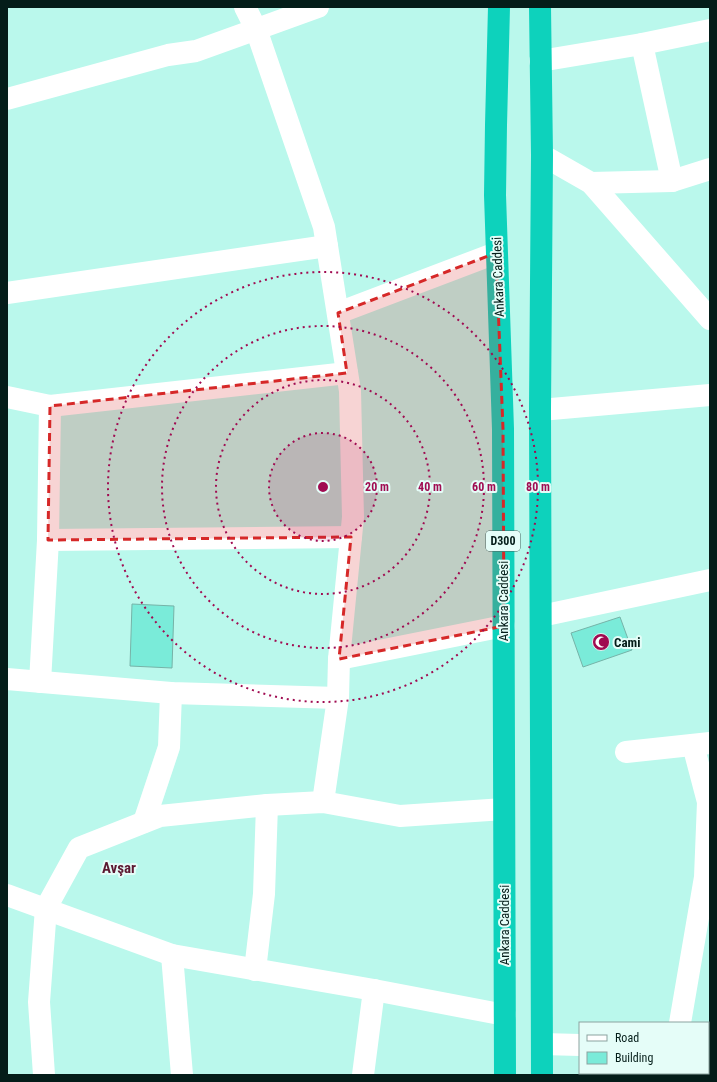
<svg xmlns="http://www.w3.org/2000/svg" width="717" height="1082" font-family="'Roboto Condensed',sans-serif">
  <rect width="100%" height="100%" fill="#baf8ec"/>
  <g fill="#7aebd9" stroke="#76b3a8">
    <polygon points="132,604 174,606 172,668 130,666"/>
    <polygon points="620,617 632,650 583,667 571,633"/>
  </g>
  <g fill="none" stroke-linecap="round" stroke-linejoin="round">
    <g stroke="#fff" stroke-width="22">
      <polyline points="245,7 256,29 324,227 350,391 353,517 339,659 338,698 323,802"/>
      <polyline points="642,44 672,181"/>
      <polyline points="540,61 642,44 710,30"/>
      <polyline points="7,99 168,55 196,51 318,7"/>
      <polyline points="542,155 591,183 710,319"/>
      <polyline points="591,183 672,181 710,169"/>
      <polyline points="7,293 327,246"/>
      <polyline points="338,313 496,253"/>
      <polyline points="7,397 50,406 347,373"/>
      <polyline points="540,410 710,395"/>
      <polyline points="48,540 351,537"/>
      <polyline points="541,616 710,580"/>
      <polyline points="339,659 504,626"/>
      <polyline points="7,679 171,693 338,698"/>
      <polyline points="40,682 48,540 50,406"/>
      <polyline points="626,752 710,743"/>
      <polyline points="144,822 169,747 171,693"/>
      <polyline points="7,895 172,955 374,990 505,1015"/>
      <polyline points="172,955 182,1075"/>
      <polyline points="255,970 264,894 267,805"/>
      <polyline points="680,1023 705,877 708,802 693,745"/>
      <polyline points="542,1044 580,1045"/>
      <polyline points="708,1049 710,1049"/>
      <polyline points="44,1075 39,1002 46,908 79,848 160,816 267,805 323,802 400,816 504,809"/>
      <polyline points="363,1075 374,990"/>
    </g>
    <g stroke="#0dd2bc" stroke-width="22">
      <polyline points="499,7 496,125 495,195 503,429 505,1075"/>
      <polyline points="540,7 542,155 540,410 542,1075"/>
    </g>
  </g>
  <path fill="#d62828" fill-opacity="0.2" stroke="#d62828" stroke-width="3" stroke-dasharray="8 5" stroke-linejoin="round" d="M496 253 503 429 504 626 339 659 351 537 48 540 50 406 347 373 338 313Z"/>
  <circle cx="323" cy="487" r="54" fill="#a00b51" fill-opacity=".12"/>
  <g fill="none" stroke="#a00b51" stroke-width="2" stroke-dasharray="2 4">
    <circle cx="323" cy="487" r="54"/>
    <circle cx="323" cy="487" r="107"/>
    <circle cx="323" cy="487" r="161"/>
    <circle cx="323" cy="487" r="215"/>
  </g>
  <defs>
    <g id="mosque-disc" transform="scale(0.9)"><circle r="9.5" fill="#a00b51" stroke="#e5fdf8"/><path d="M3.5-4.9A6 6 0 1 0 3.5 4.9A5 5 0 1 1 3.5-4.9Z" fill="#fff"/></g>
  </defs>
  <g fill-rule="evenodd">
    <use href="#mosque-disc" x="601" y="642"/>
  </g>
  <g text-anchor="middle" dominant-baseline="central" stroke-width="4" stroke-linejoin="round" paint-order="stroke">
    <rect fill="#e5fdf8" stroke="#48605c" stroke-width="1" x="486" y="531" width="34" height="20" rx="3"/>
    <g font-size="12" font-weight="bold" fill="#041d19">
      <text x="503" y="541">D300</text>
    </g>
    <g font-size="13" fill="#041d19" stroke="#e5fdf8">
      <text transform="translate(498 277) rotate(-92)">Ankara Caddesi</text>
      <text transform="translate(503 601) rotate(-90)">Ankara Caddesi</text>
      <text transform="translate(504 925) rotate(-90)">Ankara Caddesi</text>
    </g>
    <g font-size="13" font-weight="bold" fill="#041d19" stroke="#e5fdf8" text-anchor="start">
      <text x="614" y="642">Cami</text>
    </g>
    <g font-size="15" font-weight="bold" fill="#5c1931" stroke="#e5fdf8">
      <text x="119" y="868">Avşar</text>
    </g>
  </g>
  <circle cx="323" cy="487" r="6" fill="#a00b51" stroke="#e5fdf8" stroke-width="2"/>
  <g font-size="12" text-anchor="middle" font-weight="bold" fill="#a00b51" stroke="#e5fdf8" stroke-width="4" stroke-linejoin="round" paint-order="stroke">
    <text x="377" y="491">20 m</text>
    <text x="430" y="491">40 m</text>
    <text x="484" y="491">60 m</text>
    <text x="538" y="491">80 m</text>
  </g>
  <rect width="717" height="1082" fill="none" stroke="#041d19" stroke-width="16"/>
  <rect x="579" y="1022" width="130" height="52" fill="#e5fdf8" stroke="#8ba39f"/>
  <rect x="587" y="1035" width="20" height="6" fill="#ffffff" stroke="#8ba39f"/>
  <text x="615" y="1042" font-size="12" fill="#041d19">Road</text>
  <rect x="587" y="1052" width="20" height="12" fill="#7aebd9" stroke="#8ba39f"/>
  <text x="615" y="1062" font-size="12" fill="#041d19">Building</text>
</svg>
